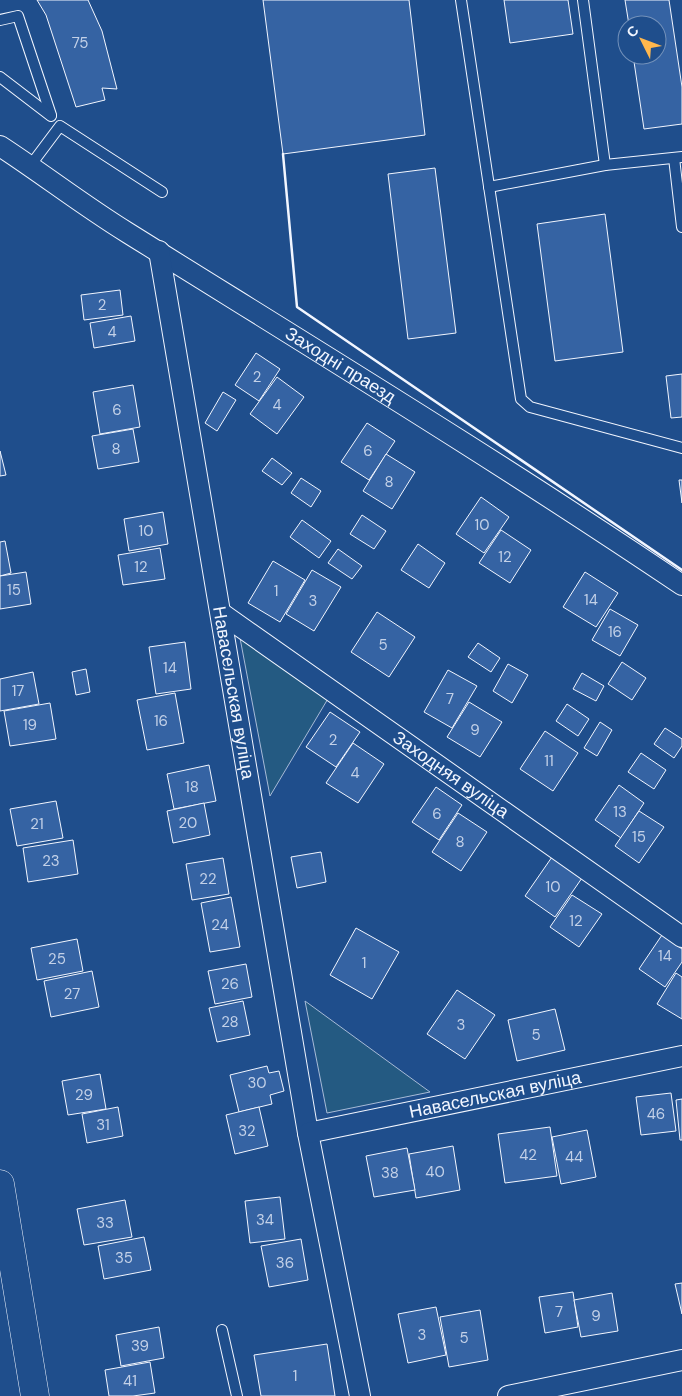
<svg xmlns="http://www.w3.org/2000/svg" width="682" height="1396" font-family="'DM Sans',sans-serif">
  <rect width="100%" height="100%" fill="#1f4e8c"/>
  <g fill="#245a82" stroke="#a8bbd7">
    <polygon points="240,638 329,697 270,796"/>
    <polygon points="305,1001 430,1092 327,1113"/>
  </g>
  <g fill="#3563a3" stroke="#f2f6ff">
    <polygon points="37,0 88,0 102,31 117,89 102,88 105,100 76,107 46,15"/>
    <polygon points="263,0 409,0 425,135 283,154"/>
    <polygon points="504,0 568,0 573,34 510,43"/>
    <polygon points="625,0 669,0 682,87 682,124 644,129 633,55 657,55 657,25 629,25"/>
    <polygon points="435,168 456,333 408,339 388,174"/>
    <polygon points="605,214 623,352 555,361 537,224"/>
    <polygon points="120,290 123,315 84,320 81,295"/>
    <polygon points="131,316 135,341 94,348 90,323"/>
    <polygon points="256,353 280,369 259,401 235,385"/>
    <polygon points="682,374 682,417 671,418 666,376"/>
    <polygon points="277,377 304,397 277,434 250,414"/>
    <polygon points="133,385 140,427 100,434 93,392"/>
    <polygon points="223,392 236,400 217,431 205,423"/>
    <polygon points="367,423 395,441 369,480 341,462"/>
    <polygon points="133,429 139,462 98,469 92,436"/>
    <polygon points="0,451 6,475 0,476"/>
    <polygon points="386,454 415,472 392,509 363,491"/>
    <polygon points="272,458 292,473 282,485 262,471"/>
    <polygon points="301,478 321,491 311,507 291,493"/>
    <polygon points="679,480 682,480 682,503"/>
    <polygon points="481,497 509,517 484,553 456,534"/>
    <polygon points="163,512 168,544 129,551 124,519"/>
    <polygon points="362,515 386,531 374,549 350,534"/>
    <polygon points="302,520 331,541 319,558 290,537"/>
    <polygon points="501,530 531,550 510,583 479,563"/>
    <polygon points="5,541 11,573 0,576 0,542"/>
    <polygon points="418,544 445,563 429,588 401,570"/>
    <polygon points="160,548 165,579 123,585 118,555"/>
    <polygon points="338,549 362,566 352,579 328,563"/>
    <polygon points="273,561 305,580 280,622 248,603"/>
    <polygon points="312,570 341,587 314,631 286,614"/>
    <polygon points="26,572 31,604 0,609 0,576"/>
    <polygon points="585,572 618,593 596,627 563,607"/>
    <polygon points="610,609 638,625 620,656 592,640"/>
    <polygon points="377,612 415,637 389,677 351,652"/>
    <polygon points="185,642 191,689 156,694 149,647"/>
    <polygon points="478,643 500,658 491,672 468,657"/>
    <polygon points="622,662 646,678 632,700 608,684"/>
    <polygon points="508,664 528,675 512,703 493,691"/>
    <polygon points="86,669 90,692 76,695 72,672"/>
    <polygon points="448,670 477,686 452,728 424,712"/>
    <polygon points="33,672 39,704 0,711 0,679"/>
    <polygon points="582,673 604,686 596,701 573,689"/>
    <polygon points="175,693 184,743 147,750 137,700"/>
    <polygon points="469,702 502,722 480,757 447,737"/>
    <polygon points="50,703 56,739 10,746 4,711"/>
    <polygon points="567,704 589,719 578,736 556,721"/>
    <polygon points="330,712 360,732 336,767 306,747"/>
    <polygon points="600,722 612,730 597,756 584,748"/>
    <polygon points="665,728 682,739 682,746 674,758 654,744"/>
    <polygon points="545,731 578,753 553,791 520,769"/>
    <polygon points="353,743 384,764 358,803 326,783"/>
    <polygon points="641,753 666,770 654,789 628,772"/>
    <polygon points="209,765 216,801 174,809 167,774"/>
    <polygon points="619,785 644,803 621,838 595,820"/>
    <polygon points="436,787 462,805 439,840 412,822"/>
    <polygon points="56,801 63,838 17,846 10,809"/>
    <polygon points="204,803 210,835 173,843 167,811"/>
    <polygon points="639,811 664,827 639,863 615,846"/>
    <polygon points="458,813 487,832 461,871 432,852"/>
    <polygon points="73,840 78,874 28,882 23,848"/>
    <polygon points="321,852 326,882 297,888 291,857"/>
    <polygon points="552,857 582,878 555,917 525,896"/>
    <polygon points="223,858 229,894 192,900 186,864"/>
    <polygon points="572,895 602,914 579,947 550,927"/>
    <polygon points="231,897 240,947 210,952 201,903"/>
    <polygon points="356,928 399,952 372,999 330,975"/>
    <polygon points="662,935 682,949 682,962 665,987 639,969"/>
    <polygon points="77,939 83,971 37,980 31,948"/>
    <polygon points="246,964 252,997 215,1004 208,971"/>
    <polygon points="92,971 99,1007 51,1017 44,981"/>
    <polygon points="676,973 682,977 682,1019 657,1004"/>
    <polygon points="457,990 495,1015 465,1059 427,1034"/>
    <polygon points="243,1001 250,1035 217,1042 209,1008"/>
    <polygon points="555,1009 565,1050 517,1061 508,1020"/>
    <polygon points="267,1066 269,1073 279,1071 284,1091 270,1095 272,1104 239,1112 230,1075"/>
    <polygon points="100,1074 106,1109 68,1115 62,1081"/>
    <polygon points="671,1093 676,1131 641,1135 636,1097"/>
    <polygon points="682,1099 682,1140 680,1140 676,1100"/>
    <polygon points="118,1107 123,1136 87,1143 82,1114"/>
    <polygon points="259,1107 268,1146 235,1154 226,1115"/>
    <polygon points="550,1127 557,1176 505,1183 498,1134"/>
    <polygon points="587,1130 596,1177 561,1184 552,1137"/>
    <polygon points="453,1146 460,1190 416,1198 409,1154"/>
    <polygon points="407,1148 415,1190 374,1197 366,1156"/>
    <polygon points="280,1197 285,1239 250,1243 245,1201"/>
    <polygon points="125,1200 132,1237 84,1245 77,1209"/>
    <polygon points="144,1237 151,1270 104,1279 98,1246"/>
    <polygon points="301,1239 308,1280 269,1287 261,1246"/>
    <polygon points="682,1283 682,1314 675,1284"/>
    <polygon points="573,1292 578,1327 545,1333 539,1297"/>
    <polygon points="612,1293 618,1331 581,1337 574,1300"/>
    <polygon points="436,1307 446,1355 408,1363 398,1314"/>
    <polygon points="480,1310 488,1360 449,1367 440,1317"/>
    <polygon points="159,1327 164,1358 121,1366 116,1335"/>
    <polygon points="327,1344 335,1396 261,1396 254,1355"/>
    <polygon points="150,1362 155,1393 133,1396 109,1396 105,1370"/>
  </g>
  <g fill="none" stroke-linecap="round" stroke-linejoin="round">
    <g stroke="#f2f6ff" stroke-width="12">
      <g id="service">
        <polyline points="461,0 521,399 530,407 682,448"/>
        <polyline points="583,0 605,165 682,157"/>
        <polyline points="0,20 18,16 51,115"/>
        <polyline points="0,77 51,116"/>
        <polyline points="674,158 682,227"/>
        <polyline points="30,166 60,126 162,192"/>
        <polyline points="489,187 605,165"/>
        <polyline points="222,1330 237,1396"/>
      </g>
    </g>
    <g stroke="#f2f6ff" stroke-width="22">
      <g id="minor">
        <path id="s1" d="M0 146C43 174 84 206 128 233 314 349 501 463 682 585"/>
        <path id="s2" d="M159 251 308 1133 360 1396"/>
        <path id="s3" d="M221 613 682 937"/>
        <path id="s4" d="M308 1133 682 1056"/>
        <polyline points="508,1396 682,1360"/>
      </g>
    </g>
    <g stroke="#f2f6ff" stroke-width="29">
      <polyline id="secondary" points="0,1184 35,1396"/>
    </g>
    <use href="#service" stroke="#1f4e8c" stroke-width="10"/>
    <use href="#minor" stroke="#1f4e8c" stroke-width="20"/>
    <use href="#secondary" stroke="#1f4e8c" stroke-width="28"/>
    <polyline stroke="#f2f6ff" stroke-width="2.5" points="283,154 297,307 682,570"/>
  </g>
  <g text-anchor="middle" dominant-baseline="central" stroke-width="4" stroke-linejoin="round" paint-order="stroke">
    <g font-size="15" fill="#c3d1e8">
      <text x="80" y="43">75</text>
      <text x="102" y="305">2</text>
      <text x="112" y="332">4</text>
      <text x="257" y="377">2</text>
      <text x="277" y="405">4</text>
      <text x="117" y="410">6</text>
      <text x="116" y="449">8</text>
      <text x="368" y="451">6</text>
      <text x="389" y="482">8</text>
      <text x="482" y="525">10</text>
      <text x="146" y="531">10</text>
      <text x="505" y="557">12</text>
      <text x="141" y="567">12</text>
      <text x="14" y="590">15</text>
      <text x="276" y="591">1</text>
      <text x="591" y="600">14</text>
      <text x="313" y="601">3</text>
      <text x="615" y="632">16</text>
      <text x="383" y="645">5</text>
      <text x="170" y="668">14</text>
      <text x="18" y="691">17</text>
      <text x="450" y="699">7</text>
      <text x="161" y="721">16</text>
      <text x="30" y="725">19</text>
      <text x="475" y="730">9</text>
      <text x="333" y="740">2</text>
      <text x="549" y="761">11</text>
      <text x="355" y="773">4</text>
      <text x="192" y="787">18</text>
      <text x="620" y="812">13</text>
      <text x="437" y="814">6</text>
      <text x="188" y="823">20</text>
      <text x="37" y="824">21</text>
      <text x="639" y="837">15</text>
      <text x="460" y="842">8</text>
      <text x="51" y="861">23</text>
      <text x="208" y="879">22</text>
      <text x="553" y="887">10</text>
      <text x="576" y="921">12</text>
      <text x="220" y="925">24</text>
      <text x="665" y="956">14</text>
      <text x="57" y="959">25</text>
      <text x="364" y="963">1</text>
      <text x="230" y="984">26</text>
      <text x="72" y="994">27</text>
      <text x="230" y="1022">28</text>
      <text x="461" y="1025">3</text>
      <text x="536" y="1035">5</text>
      <text x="257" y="1083">30</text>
      <text x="84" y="1095">29</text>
      <text x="656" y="1114">46</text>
      <text x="103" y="1125">31</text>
      <text x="247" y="1131">32</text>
      <text x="528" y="1155">42</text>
      <text x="574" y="1157">44</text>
      <text x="435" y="1172">40</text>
      <text x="390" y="1173">38</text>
      <text x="265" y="1220">34</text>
      <text x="105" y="1223">33</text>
      <text x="124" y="1258">35</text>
      <text x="285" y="1263">36</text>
      <text x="559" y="1312">7</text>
      <text x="596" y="1316">9</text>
      <text x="422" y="1335">3</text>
      <text x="464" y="1338">5</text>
      <text x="140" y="1346">39</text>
      <text x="295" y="1376">1</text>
      <text x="130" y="1381">41</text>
    </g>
    <g font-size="18" fill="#f2f6ff" stroke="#1f4e8c">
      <text stroke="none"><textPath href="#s1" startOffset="405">Заходні праезд</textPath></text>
      <text stroke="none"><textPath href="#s2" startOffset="448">Навасельская вуліца</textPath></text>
      <text stroke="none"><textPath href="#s3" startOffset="281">Заходняя вуліца</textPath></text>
      <text stroke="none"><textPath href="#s4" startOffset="191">Навасельская вуліца</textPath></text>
    </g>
  </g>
  <g transform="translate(642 40) rotate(312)"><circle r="24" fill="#1f4e8c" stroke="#7391ba"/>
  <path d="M0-4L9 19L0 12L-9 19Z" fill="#ffb74d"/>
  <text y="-8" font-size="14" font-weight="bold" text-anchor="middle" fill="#f2f6ff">С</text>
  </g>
</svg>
